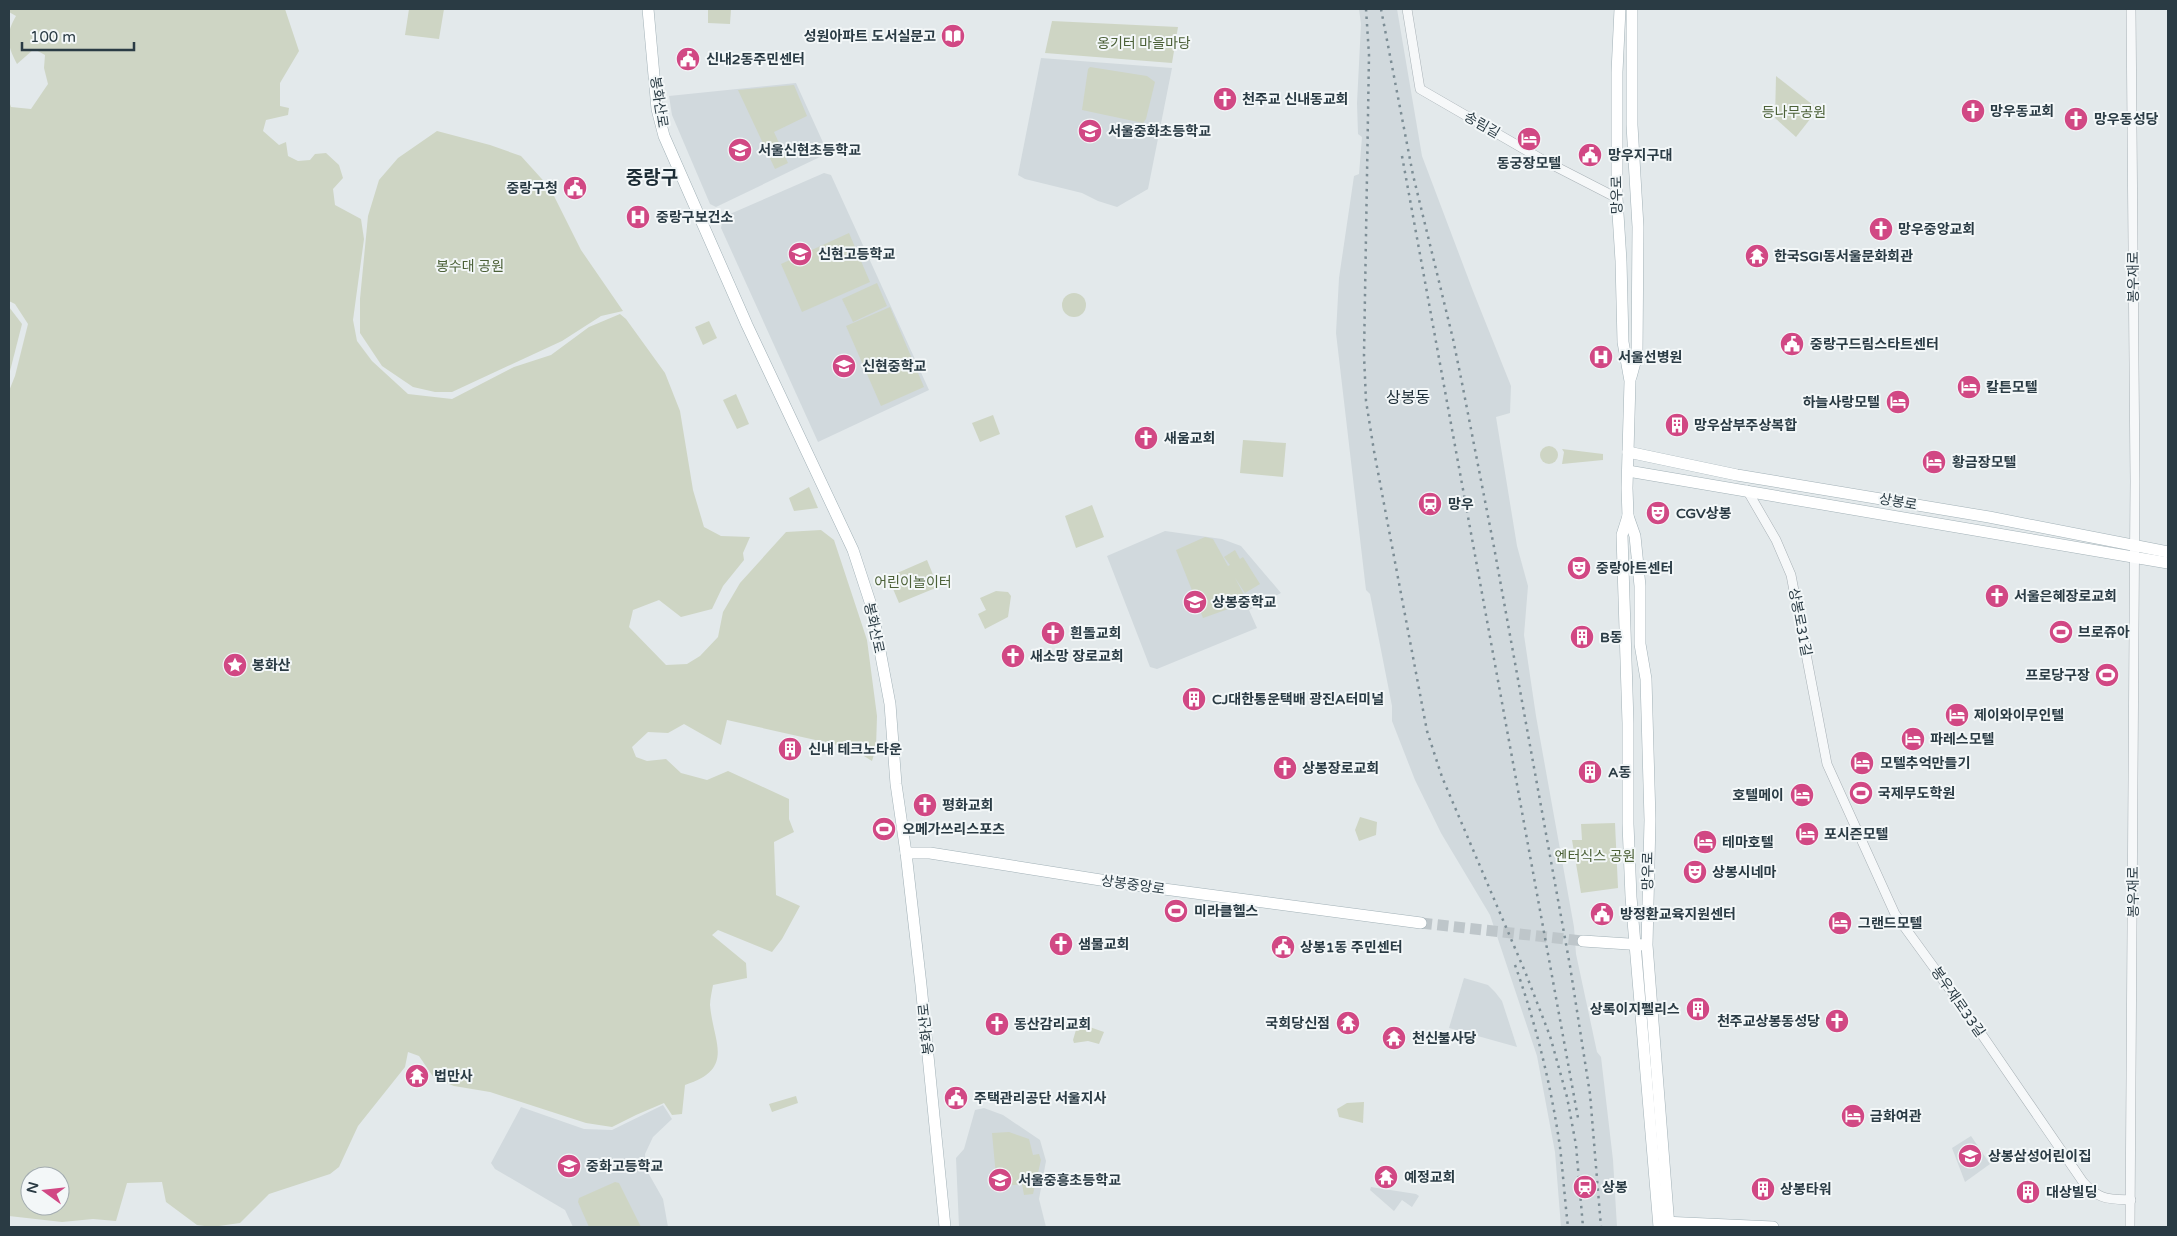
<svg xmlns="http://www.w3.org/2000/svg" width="2177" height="1236" font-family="'Varela Round','Noto Sans KR',sans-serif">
  <rect width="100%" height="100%" fill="#e3e9eb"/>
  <g fill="#d1d9dd">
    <polygon points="1359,9 1397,9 1422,156 1473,291 1511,386 1510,413 1496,417 1517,546 1528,586 1524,635 1536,716 1574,927 1576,954 1597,1052 1601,1057 1613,1160 1617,1227 1561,1227 1555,1152 1537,1056 1490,915 1441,833 1415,780 1392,721 1392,706 1370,594 1366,590 1336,333 1339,278 1354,176 1359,174 1362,137 1358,134 1357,103 1361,24"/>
    <polygon points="1041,58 1172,68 1148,189 1117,207 1098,201 1082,193 1025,179 1018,175"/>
    <polygon points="796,83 826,149 824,155 716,207 710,204 672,115 669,96"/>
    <polygon points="824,173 831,175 929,390 818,442 721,228 723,217"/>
    <polygon points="1165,531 1222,539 1241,546 1281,593 1249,610 1257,628 1157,669 1150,667 1107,556"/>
    <polygon points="1464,978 1488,985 1495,992 1502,1001 1517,1047 1449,1028"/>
    <polygon points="663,1105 672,1119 653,1137 645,1154 646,1169 663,1199 668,1227 573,1227 565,1210 495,1169 491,1163 521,1107 584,1129 612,1130"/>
    <polygon points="984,1108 1003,1115 1040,1140 1046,1161 1039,1199 1046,1227 959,1227 956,1158 964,1149 975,1110"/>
    <polygon points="1971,1136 1990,1164 1965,1182 1952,1148"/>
    <polygon points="1371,1187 1416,1194 1419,1196 1412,1207 1402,1200 1394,1211 1370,1190"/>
  </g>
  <g fill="#ced5c4" fill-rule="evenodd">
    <path d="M9 9H285L299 51 280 83V106L289 108 288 115 266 120 263 131 279 145 286 142 288 156 298 161 310 160 315 154 326 153 339 165 343 178 333 189 335 205 361 219 364 239 353 320 357 341 372 361 408 394 452 399 514 367 551 355 589 327 620 314 626 319 665 373 680 411 693 490 704 527 721 536 750 537 743 553 744 560 723 586 712 609 681 617 659 600 633 610 629 627 666 665 687 664 700 656 718 637 723 612 740 583 786 532 821 530 834 540 867 640 877 716 876 748 872 761 851 748 727 720 721 745 684 724 668 733 648 732 632 747 636 757 647 761 666 759 681 773 707 780 728 771 789 799V819L794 832 774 842 776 895 800 906 782 939 772 952 718 930 712 935 746 963 747 978 713 985C712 991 710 999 710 1005 713 1042 736 1069 685 1085L682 1114 672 1115 664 1103 636 1115 612 1127 586 1123 490 1092 454 1086 434 1078 419 1056 408 1052 405 1067 358 1126 339 1167 330 1174 269 1194 240 1223 212 1227 197 1225 166 1202 162 1182 127 1183 116 1221 93 1219 62 1222 9 1216V391L15 376 28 324 15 304 9 301V101L11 107 31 109 48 84 44 68 45 55 34 49 17 64C7 45 5 35 16 16L9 12ZM30 1176H60V1206H30Z"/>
    <polygon points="409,9 444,9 439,39 405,35"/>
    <polygon points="708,9 731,9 730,24 708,23"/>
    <polygon points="1052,21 1178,27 1172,63 1045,53"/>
    <polygon points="1090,67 1147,76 1155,82 1146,119 1143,123 1082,110 1088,69"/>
    <polygon points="1776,76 1818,109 1796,137 1775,118"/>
    <polygon points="794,85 807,116 774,132 788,163 775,169 738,90"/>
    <polygon points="437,131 490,145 521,156 550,188 581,250 623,311 601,316 562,341 452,392 435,392 413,387 382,366 360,333 360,299 368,216 379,180 398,158"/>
    <polygon points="849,233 870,282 802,312 781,264"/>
    <polygon points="877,283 887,306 853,322 842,299"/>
    <circle cx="1074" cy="305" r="12"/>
    <polygon points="9,307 22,324 9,375"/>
    <polygon points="890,307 924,387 881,406 846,326"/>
    <polygon points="709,321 717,338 703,345 695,327"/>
    <polygon points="736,394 749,424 737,429 723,400"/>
    <polygon points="993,415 1000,434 980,442 972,423"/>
    <polygon points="1243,440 1286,443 1283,477 1240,473"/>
    <circle cx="1549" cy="455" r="9"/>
    <polygon points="1562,449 1603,454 1603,460 1562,464 1564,452"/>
    <polygon points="809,487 818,508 794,511 789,498"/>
    <polygon points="1092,505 1104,537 1076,548 1065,516"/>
    <polygon points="1205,537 1213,539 1228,566 1230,565 1224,557 1235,550 1240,559 1243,557 1260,584 1245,593 1235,578 1248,602 1203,618 1176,550"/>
    <polygon points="927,560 938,587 899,603 888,577"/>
    <polygon points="996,591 1008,592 1011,596 1008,617 985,629 978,614 986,610 980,598"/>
    <polygon points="1360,817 1377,822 1376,835 1359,841 1355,830"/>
    <polygon points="1615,823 1618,888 1581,893 1572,840 1582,840 1581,824"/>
    <polygon points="1078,1023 1104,1032 1099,1044 1088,1041 1074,1043 1073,1040"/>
    <polygon points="796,1096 798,1103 772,1112 769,1104"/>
    <polygon points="1364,1102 1363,1123 1339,1117 1337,1109 1347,1103"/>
    <polygon points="1009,1132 1029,1139 1033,1155 1039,1154 1041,1160 1033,1194 1024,1195 1022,1184 997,1187 992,1133"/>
    <polygon points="615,1182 619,1183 641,1227 589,1227 578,1202 579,1198"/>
  </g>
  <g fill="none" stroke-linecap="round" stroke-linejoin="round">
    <polyline stroke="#bec6ca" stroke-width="11" stroke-dasharray="11 5.5" stroke-linecap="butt" points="1421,923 1583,941"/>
    <g stroke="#a8b1b6" stroke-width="10">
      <g id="minor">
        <polyline points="1407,9 1420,89 1543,160 1617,198"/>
        <path d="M1747 490 1776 540 1791 575 1827 764 1895 914 1967 1013 2083 1182C2099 1200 2108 1199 2131 1200"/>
        <polyline points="2130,1227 2135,481 2131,9"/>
      </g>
    </g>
    <g stroke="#a2b1b7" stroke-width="12">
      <g id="major">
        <polyline points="648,9 657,109 664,136 747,325 853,550 872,608 890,704 896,784 906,853 921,985 945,1227"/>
        <polyline points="1620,9 1617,72 1617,198 1621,261 1623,342 1630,381 1627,488 1628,516 1635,536 1640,586 1640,644 1646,679 1650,820 1647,945 1669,1227"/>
        <polyline points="1631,377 1637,355 1638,227 1632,125 1632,9"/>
        <polyline points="1628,452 1737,475 1989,517 2168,552"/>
        <polyline points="1628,471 2168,563"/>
        <polyline points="1628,516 1622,535 1628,723 1628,824 1631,897 1659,1227"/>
        <polyline points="906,853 930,853 1126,884 1421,923"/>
        <polyline points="1583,941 1644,945"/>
        <polyline points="1663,1222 1773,1227"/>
      </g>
    </g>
    <use href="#minor" stroke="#f6f8f9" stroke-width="9"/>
    <use href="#major" stroke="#fff" stroke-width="11"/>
    <g stroke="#7c8d95" stroke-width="2.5" stroke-dasharray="2.5 5" stroke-linecap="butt">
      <polyline points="1366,9 1369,55 1364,355 1366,401 1374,451 1427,731 1442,777 1526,974 1550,1036 1567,1097 1576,1145 1583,1227"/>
      <polyline points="1381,9 1413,175 1453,339 1462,383 1494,547 1570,966 1590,1094 1601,1227"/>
      <polyline points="1402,156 1578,1118"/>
      <path d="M1515 965C1536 1024 1551 1085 1560 1147 1563 1174 1565 1201 1568 1227"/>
    </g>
  </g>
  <defs>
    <g id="library-disc" transform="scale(1.25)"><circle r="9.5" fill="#d14884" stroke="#f3f7f8"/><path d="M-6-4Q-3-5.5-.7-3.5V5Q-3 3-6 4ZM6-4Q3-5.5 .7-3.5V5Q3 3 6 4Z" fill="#fff"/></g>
    <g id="civic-disc" transform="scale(1.25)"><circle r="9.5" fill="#d14884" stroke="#f3f7f8"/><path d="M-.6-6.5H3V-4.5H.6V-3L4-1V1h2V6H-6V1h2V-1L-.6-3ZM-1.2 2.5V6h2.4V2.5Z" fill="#fff"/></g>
    <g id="church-disc" transform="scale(1.25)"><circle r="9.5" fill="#d14884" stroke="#f3f7f8"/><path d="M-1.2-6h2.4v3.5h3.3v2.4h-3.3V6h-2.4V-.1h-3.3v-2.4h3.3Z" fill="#fff"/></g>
    <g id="school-disc" transform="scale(1.25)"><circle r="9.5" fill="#d14884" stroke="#f3f7f8"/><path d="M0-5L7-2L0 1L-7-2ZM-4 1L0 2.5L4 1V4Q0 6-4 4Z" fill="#fff"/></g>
    <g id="hotel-disc" transform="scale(1.25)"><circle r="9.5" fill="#d14884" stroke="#f3f7f8"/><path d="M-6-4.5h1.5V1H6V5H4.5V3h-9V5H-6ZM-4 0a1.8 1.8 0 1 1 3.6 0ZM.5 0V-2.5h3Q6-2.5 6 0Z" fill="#fff"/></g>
    <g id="hospital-disc" transform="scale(1.25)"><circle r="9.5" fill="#d14884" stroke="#f3f7f8"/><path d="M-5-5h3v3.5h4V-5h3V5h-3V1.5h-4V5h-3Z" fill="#fff"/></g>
    <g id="temple-disc" transform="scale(1.25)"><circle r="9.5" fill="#d14884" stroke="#f3f7f8"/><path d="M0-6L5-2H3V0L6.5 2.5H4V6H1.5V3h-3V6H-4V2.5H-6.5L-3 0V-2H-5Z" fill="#fff"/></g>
    <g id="building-disc" transform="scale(1.25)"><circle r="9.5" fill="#d14884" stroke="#f3f7f8"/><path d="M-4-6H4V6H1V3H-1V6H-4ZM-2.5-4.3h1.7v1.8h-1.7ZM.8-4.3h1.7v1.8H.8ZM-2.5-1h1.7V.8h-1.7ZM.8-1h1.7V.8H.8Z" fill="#fff"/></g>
    <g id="station-disc" transform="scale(1.25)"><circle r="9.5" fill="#d14884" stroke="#f3f7f8"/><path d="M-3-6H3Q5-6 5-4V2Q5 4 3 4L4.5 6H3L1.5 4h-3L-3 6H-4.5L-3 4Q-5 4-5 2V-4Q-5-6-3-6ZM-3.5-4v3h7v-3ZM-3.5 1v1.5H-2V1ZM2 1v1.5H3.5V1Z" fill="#fff"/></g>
    <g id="theatre-disc" transform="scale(1.25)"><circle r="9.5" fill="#d14884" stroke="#f3f7f8"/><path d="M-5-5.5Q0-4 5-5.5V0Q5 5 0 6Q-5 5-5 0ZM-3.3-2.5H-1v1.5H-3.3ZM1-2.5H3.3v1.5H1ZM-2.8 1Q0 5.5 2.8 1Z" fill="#fff"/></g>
    <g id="stadium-disc" transform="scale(1.25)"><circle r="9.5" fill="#d14884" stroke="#f3f7f8"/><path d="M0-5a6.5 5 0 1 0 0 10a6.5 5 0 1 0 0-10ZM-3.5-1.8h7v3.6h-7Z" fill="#fff"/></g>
    <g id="sight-disc" transform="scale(1.25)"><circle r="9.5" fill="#d14884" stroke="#f3f7f8"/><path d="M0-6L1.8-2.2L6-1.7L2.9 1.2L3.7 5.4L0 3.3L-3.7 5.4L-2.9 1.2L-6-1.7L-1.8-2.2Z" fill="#fff"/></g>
  </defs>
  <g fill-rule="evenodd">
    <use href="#library-disc" x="953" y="36"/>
    <use href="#civic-disc" x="688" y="59"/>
    <use href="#church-disc" x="1225" y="99"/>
    <use href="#church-disc" x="1973" y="111"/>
    <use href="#church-disc" x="2076" y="119"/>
    <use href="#school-disc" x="1090" y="131"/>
    <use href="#hotel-disc" x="1529" y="139"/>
    <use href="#school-disc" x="740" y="150"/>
    <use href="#civic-disc" x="1590" y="155"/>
    <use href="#civic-disc" x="575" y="188"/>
    <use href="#hospital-disc" x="638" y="217"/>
    <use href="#church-disc" x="1881" y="229"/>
    <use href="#school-disc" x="800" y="254"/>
    <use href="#temple-disc" x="1757" y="256"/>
    <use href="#civic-disc" x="1792" y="344"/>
    <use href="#hospital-disc" x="1601" y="357"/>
    <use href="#school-disc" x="844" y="366"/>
    <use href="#hotel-disc" x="1969" y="387"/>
    <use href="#hotel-disc" x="1898" y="402"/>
    <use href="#building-disc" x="1677" y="425"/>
    <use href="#church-disc" x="1146" y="438"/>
    <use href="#hotel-disc" x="1934" y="462"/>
    <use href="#station-disc" x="1430" y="504"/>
    <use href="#theatre-disc" x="1658" y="513"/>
    <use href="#theatre-disc" x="1579" y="568"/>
    <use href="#church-disc" x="1997" y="596"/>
    <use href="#school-disc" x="1195" y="602"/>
    <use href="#stadium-disc" x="2061" y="632"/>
    <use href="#church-disc" x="1053" y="633"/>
    <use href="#building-disc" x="1582" y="637"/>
    <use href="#church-disc" x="1013" y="656"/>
    <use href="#sight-disc" x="235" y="665"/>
    <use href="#stadium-disc" x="2107" y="675"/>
    <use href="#building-disc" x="1194" y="699"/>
    <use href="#hotel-disc" x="1957" y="715"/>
    <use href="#hotel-disc" x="1913" y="739"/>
    <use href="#building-disc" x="790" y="749"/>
    <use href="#hotel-disc" x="1862" y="763"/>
    <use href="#church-disc" x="1285" y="768"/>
    <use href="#building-disc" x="1590" y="772"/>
    <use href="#stadium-disc" x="1861" y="793"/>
    <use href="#hotel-disc" x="1802" y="795"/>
    <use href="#church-disc" x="925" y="805"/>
    <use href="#stadium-disc" x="884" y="829"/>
    <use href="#hotel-disc" x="1807" y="834"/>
    <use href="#hotel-disc" x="1705" y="842"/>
    <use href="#theatre-disc" x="1695" y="872"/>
    <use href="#stadium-disc" x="1176" y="911"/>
    <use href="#civic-disc" x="1602" y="914"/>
    <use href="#hotel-disc" x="1840" y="923"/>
    <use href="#church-disc" x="1061" y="944"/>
    <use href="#civic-disc" x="1283" y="947"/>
    <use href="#building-disc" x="1698" y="1009"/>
    <use href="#church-disc" x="1837" y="1021"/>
    <use href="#temple-disc" x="1348" y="1023"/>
    <use href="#church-disc" x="997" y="1024"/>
    <use href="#temple-disc" x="1394" y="1038"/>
    <use href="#temple-disc" x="417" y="1076"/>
    <use href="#civic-disc" x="956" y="1098"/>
    <use href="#hotel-disc" x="1853" y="1116"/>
    <use href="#school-disc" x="1970" y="1156"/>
    <use href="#school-disc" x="569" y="1166"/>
    <use href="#temple-disc" x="1386" y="1177"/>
    <use href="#school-disc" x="1000" y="1180"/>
    <use href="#station-disc" x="1585" y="1187"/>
    <use href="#building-disc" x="1763" y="1189"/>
    <use href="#building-disc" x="2028" y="1192"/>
  </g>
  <g text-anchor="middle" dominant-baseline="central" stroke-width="4" stroke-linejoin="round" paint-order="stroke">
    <g font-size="14" font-weight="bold" fill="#2a3b44" stroke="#f3f7f8" text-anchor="start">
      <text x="936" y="36" text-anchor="end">성원아파트 도서실문고</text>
      <text x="706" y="59">신내2동주민센터</text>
      <text x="1242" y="99">천주교 신내동교회</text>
      <text x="1990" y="111">망우동교회</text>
      <text x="2094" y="119">망우동성당</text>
      <text x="1108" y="131">서울중화초등학교</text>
      <text x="758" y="150">서울신현초등학교</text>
      <text x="1608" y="155">망우지구대</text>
      <text x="1529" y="163" text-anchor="middle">동궁장모텔</text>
      <text x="558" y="188" text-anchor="end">중랑구청</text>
      <text x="656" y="217">중랑구보건소</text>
      <text x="1898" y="229">망우중앙교회</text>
      <text x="818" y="254">신현고등학교</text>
      <text x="1774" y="256">한국SGI동서울문화회관</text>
      <text x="1810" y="344">중랑구드림스타트센터</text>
      <text x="1618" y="357">서울선병원</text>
      <text x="862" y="366">신현중학교</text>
      <text x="1986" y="387">칼튼모텔</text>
      <text x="1880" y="402" text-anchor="end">하늘사랑모텔</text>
      <text x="1694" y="425">망우삼부주상복합</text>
      <text x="1164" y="438">새움교회</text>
      <text x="1952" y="462">황금장모텔</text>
      <text x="1448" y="504">망우</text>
      <text x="1676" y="513">CGV상봉</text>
      <text x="1596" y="568">중랑아트센터</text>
      <text x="2014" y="596">서울은혜장로교회</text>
      <text x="1212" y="602">상봉중학교</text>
      <text x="2078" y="632">브로쥬아</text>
      <text x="1070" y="633">흰돌교회</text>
      <text x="1600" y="637">B동</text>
      <text x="1030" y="656">새소망 장로교회</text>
      <text x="252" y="665">봉화산</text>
      <text x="2090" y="675" text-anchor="end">프로당구장</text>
      <text x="1212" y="699">CJ대한통운택배 광진A터미널</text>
      <text x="1974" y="715">제이와이무인텔</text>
      <text x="1930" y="739">파레스모텔</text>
      <text x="808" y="749">신내 테크노타운</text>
      <text x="1880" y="763">모텔추억만들기</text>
      <text x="1302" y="768">상봉장로교회</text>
      <text x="1608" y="772">A동</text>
      <text x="1878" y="793">국제무도학원</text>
      <text x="1784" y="795" text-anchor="end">호텔메이</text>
      <text x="942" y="805">평화교회</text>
      <text x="902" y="829">오메가쓰리스포츠</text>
      <text x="1824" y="834">포시즌모텔</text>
      <text x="1722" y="842">테마호텔</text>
      <text x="1712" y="872">상봉시네마</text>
      <text x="1194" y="911">미라클헬스</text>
      <text x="1620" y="914">방정환교육지원센터</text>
      <text x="1858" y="923">그랜드모텔</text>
      <text x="1078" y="944">샘물교회</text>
      <text x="1300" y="947">상봉1동 주민센터</text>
      <text x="1680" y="1009" text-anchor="end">상록이지펠리스</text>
      <text x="1820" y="1021" text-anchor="end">천주교상봉동성당</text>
      <text x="1330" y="1023" text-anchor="end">국회당신점</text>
      <text x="1014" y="1024">동산감리교회</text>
      <text x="1412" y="1038">천신불사당</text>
      <text x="434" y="1076">법만사</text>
      <text x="974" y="1098">주택관리공단 서울지사</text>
      <text x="1870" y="1116">금화여관</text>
      <text x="1988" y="1156">상봉삼성어린이집</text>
      <text x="586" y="1166">중화고등학교</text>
      <text x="1404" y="1177">예정교회</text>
      <text x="1018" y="1180">서울중흥초등학교</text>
      <text x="1602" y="1187">상봉</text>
      <text x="1780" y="1189">상봉타워</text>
      <text x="2046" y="1192">대상빌딩</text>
    </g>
    <g font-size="14" fill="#4b6037" stroke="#f3f7f8">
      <text x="1144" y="43">옹기터 마을마당</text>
      <text x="1794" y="112">등나무공원</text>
      <text x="470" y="266">봉수대 공원</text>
      <text x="913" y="582">어린이놀이터</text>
      <text x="1595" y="856">엔터식스 공원</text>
    </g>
    <g font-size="14" fill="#2a3b44" stroke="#f3f7f8">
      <text transform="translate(659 102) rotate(81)">봉화산로</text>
      <text transform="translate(1482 125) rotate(30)">송림길</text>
      <text transform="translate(1617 195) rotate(-91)">망우로</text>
      <text transform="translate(2133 277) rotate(-90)">봉우재로</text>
      <text transform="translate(1898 502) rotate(10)">상봉로</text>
      <text transform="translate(1800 622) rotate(79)">상봉로31길</text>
      <text transform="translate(874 628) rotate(78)">봉화산로</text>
      <text transform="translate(1648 871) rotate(-89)">망우로</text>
      <text transform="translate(1133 885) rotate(8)">상봉중앙로</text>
      <text transform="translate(2133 892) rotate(-90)">봉우재로</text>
      <text transform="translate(1958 1002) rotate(55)">봉우재로33길</text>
      <text transform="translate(926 1029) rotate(-96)">봉화산로</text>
    </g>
    <g font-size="16" fill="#1c2c35" stroke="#f3f7f8">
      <text x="1408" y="398">상봉동</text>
    </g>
    <g font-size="19" font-weight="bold" fill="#1c2c35" stroke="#f3f7f8">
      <text x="652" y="178">중랑구</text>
    </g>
  </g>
  <rect width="2177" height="1236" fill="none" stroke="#2a3b44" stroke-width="20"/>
  <g transform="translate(45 1191) rotate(285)"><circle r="24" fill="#f3f7f8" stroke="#a3acb0"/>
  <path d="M0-4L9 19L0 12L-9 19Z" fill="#d14884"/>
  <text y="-8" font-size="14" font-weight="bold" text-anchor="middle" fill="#2a3b44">N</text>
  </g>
  <path d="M22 42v8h112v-8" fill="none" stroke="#2a3b44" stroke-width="2.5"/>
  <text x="30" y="42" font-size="15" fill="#2a3b44" stroke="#f3f7f8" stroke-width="4" paint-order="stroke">100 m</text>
</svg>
